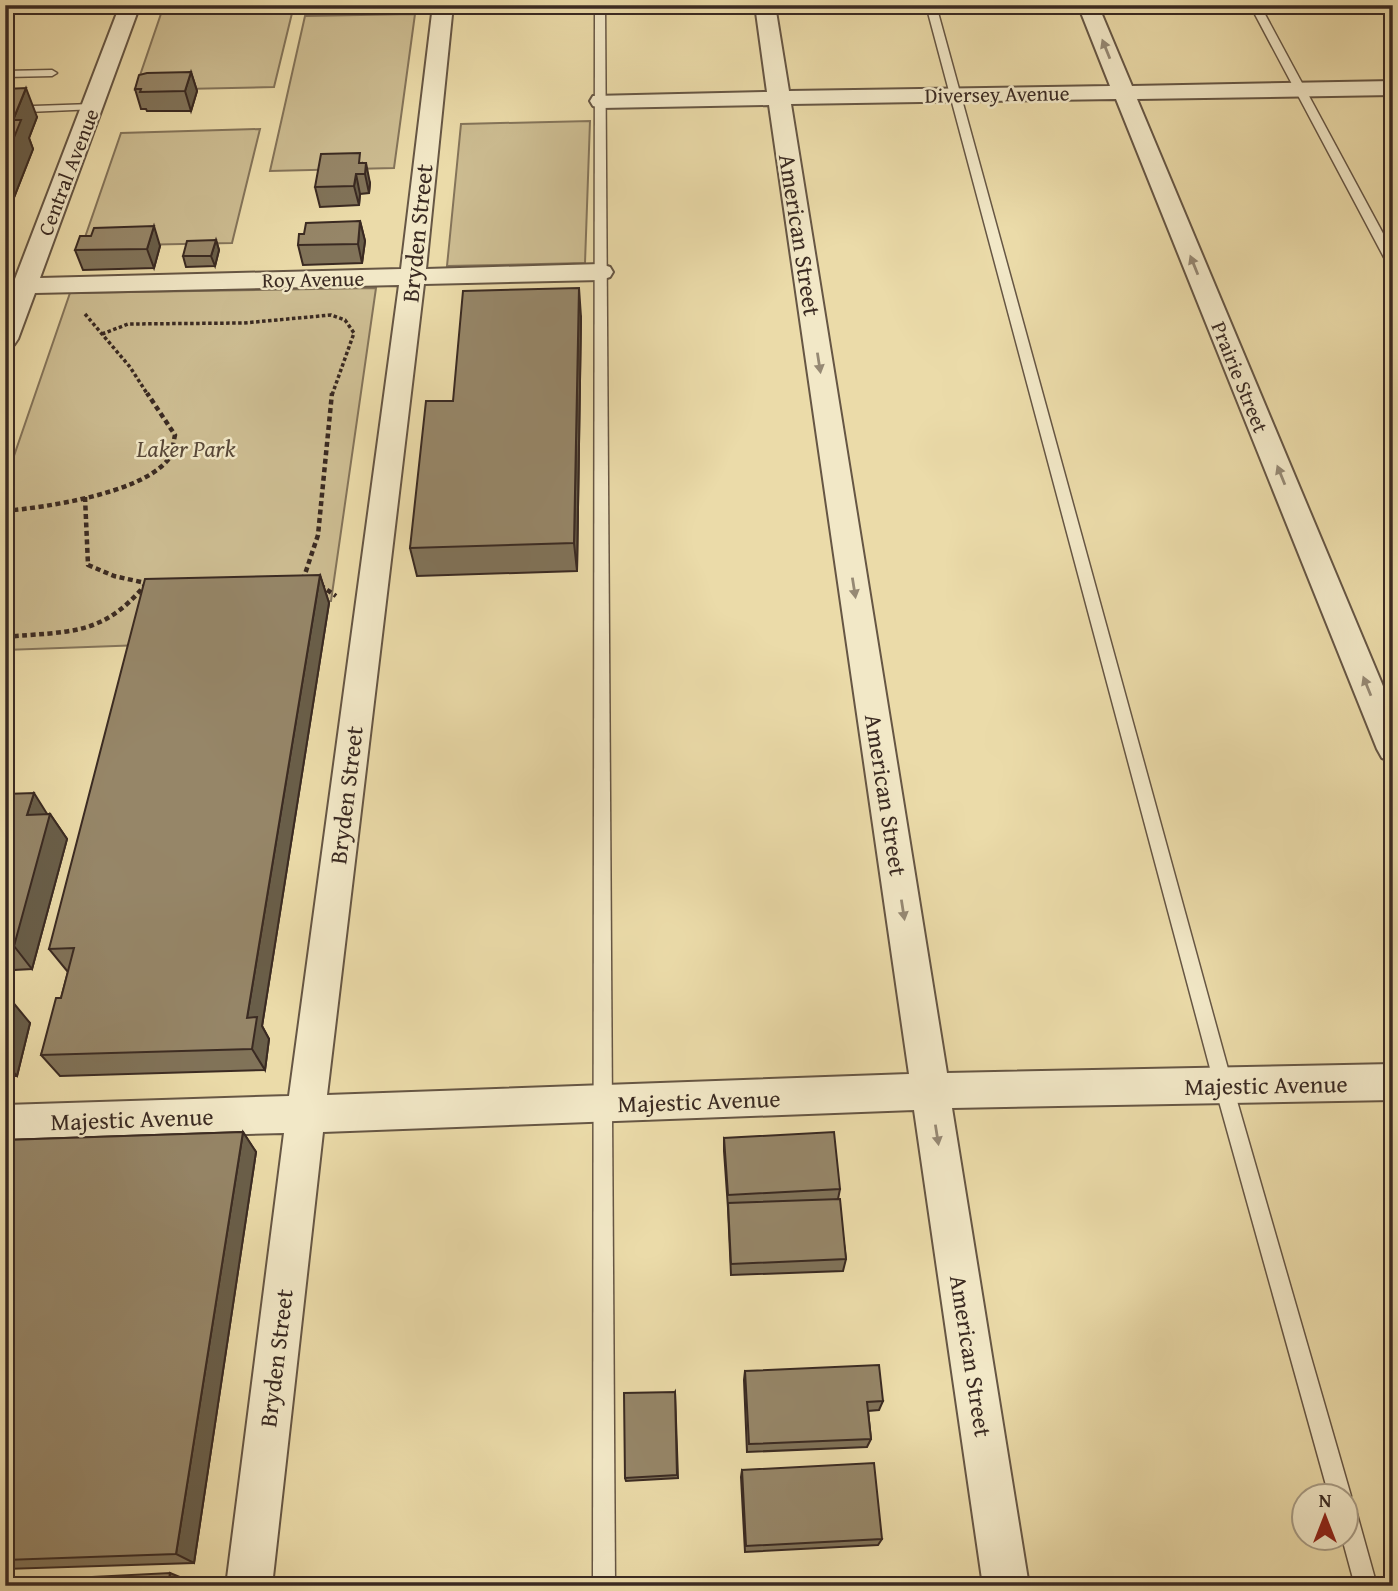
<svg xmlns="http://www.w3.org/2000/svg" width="1398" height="1591" font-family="'Gentium Book Plus',serif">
  <rect width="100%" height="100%" fill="#ebdba9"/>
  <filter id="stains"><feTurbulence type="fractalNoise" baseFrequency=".00286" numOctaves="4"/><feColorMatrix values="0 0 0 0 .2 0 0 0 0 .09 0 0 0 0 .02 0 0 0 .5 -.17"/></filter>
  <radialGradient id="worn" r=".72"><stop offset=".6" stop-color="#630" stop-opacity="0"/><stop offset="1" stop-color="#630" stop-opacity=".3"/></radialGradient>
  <g fill="#cdbd92" stroke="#84745a" stroke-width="2">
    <polygon points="164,5 294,5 274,87 135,90"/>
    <polygon points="415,14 394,168 270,171 305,16"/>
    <polygon points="590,121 585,263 447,266 461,124"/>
    <polygon points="260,129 232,243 82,246 121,133"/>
    <polygon points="376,288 331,601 154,606 143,645 5,650 5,482 70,293"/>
  </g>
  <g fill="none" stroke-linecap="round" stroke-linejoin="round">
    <g stroke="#665644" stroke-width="3">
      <g id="service">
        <polygon points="595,5 605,5 615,1586 593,1586"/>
        <polygon points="926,5 936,5 1233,1087 1351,1496 1347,1504 1354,1506 1357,1514 1377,1586 1355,1586 1342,1538 1346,1538 1346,1496 1329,1496 1215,1087"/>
        <polygon points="1250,5 1260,5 1393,252 1393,266 1387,263"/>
        <polygon points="5,71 52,70 57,73 52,76 5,77"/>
        <polygon points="92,104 97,107 96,109 5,113 5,107"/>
      </g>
    </g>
    <g stroke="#665644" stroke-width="4">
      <polygon id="minor" points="120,5 140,5 40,278 401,269 433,5 453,5 426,269 601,264 610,267 613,272 610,277 601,280 424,284 327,1095 909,1074 769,105 601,108 593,106 590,101 593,96 767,92 755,5 775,5 789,91 1110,86 1078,5 1098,5 1132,86 1393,81 1393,95 1137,99 1393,710 1393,762 1382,758 1377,749 1116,99 791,104 947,1073 1393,1064 1393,1100 952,1108 1029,1586 983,1586 914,1110 323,1132 272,1586 226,1586 284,1133 5,1141 5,1105 289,1096 399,285 35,293 18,339 14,345 5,347 5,305"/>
    </g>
    <g stroke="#3a2a22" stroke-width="3.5" stroke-dasharray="3.5 2.5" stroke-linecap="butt">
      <polyline points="85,314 130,367 148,395"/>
      <polyline points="102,334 128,324 244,323 331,315 345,320 354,333 332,395"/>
    </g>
    <g stroke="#3a2a22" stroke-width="4.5" stroke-dasharray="5 3.5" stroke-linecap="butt">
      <polyline points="85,497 88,565 114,576 150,584"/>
      <path d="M5 511C47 507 138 494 167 461 173 455 173 443 175 435L147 393"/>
      <polyline points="303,580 318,535 332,393"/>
      <polyline points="320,585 336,596"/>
      <path d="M5 637C68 631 102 637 145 585"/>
    </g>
    <use href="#service" fill="#f2e8c7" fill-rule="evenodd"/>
    <use href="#minor" fill="#f2e8c7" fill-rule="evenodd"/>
  </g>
  <g fill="#817359" stroke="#3a2a22" stroke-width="2">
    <polygon points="191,72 197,91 191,111 147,111 146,109 141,109 135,89"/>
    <polygon points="5,89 37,117 29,138 33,149 13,200 5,200"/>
    <polygon points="362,163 370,183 369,193 360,194 359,205 320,207 315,187"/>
    <polygon points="360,221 365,241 362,263 303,265 298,245 304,234"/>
    <polygon points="91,236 160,246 154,268 83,270 75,250"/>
    <polygon points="216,240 219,250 215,266 186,267 183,256"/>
    <polygon points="581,317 577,571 417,576 410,548 453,401"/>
    <polygon points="320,575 329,603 262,1026 269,1039 265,1070 60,1076 41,1055 61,998 68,972 49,949"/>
    <polygon points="5,794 47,814 50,814 67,839 32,969 14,970 5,1000 30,1023 17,1076 5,1076"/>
    <polygon points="243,1132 256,1152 194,1563 5,1569 5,1140"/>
    <polygon points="724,1138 840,1189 838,1199 846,1259 843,1271 731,1275 728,1208 724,1151"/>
    <polygon points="745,1371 883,1401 879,1410 868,1411 871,1439 867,1447 747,1452 744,1380"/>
    <polygon points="675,1392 678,1478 626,1481 625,1478"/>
    <polygon points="742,1470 882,1539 878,1545 745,1552 741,1477"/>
  </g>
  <g fill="#695e49" stroke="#3a2a22" stroke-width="2">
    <polygon points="191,72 197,91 191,111 185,91"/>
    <polygon points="26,88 37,117 29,138 33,149 13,200 5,181 5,160 13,120"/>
    <polygon points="366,163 370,183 369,193 365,174"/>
    <polygon points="356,174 360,194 359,205 354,186"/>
    <polygon points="360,221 365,241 362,263 358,244"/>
    <polygon points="154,226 160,246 154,268 147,249"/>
    <polygon points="216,240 219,250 215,266 211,256"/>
    <polygon points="579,288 581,317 577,571 574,543"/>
    <polygon points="320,575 329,603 262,1026 269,1039 265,1070 252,1049 247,1018"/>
    <polygon points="34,793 49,817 50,814 67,839 32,969 14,946 27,815"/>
    <polygon points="5,960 14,970 5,1001"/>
    <polygon points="11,1000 30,1023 17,1076 5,1063 5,1023"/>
    <polygon points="243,1132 256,1152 194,1563 176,1554"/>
    <polygon points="170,1573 182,1578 181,1586 168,1586"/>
  </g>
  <g fill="#968668" stroke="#3a2a22" stroke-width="2">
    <polygon points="191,72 185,91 140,92 141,89 135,89 139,75 147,73"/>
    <polygon points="26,88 13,120 21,120 5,160 5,89"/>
    <polygon points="360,153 359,163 366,163 365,174 356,174 354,186 315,187 321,154"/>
    <polygon points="360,221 358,244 298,245 299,234 304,234 306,223"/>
    <polygon points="154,226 147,249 75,250 80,236 91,236 94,228"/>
    <polygon points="216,240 211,256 183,256 187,241"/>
    <polygon points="579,288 574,543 410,548 426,401 453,401 463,291"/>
    <polygon points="320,575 247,1018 257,1017 252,1049 41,1055 56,998 61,998 74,948 49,949 145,579"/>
    <polygon points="34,793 27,815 50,814 14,946 5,946 5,794"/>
    <polygon points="5,1000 11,1000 5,1023"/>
    <polygon points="243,1132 176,1554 5,1560 5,1140"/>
    <polygon points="834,1132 840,1189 728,1195 724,1138"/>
    <polygon points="840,1199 846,1259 731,1264 728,1203"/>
    <polygon points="879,1365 883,1401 867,1402 871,1439 749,1444 745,1371"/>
    <polygon points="675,1392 677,1475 625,1478 624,1393"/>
    <polygon points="874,1463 882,1539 746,1546 742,1470"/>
    <polygon points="170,1573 168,1586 31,1586 33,1580"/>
  </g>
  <defs><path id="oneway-solid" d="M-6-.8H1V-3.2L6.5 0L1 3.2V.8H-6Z" transform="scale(1.75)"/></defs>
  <g fill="#968974">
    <use href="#oneway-solid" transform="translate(1106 49) rotate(-112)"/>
    <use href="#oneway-solid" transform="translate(1194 265) rotate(-112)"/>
    <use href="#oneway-solid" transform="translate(819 363) rotate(81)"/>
    <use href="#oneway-solid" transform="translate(1281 475) rotate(-112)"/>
    <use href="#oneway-solid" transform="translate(854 588) rotate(81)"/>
    <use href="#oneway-solid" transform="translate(1367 686) rotate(-112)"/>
    <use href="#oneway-solid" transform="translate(903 910) rotate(81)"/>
    <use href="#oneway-solid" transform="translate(937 1135) rotate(81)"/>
  </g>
  <g text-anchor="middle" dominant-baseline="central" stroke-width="5" stroke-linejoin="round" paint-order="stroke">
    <g font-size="21" fill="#3a2a22" stroke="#f2e8c7">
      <text transform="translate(997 94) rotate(-1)">Diversey Avenue</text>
      <text transform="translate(68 172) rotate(-69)">Central Avenue</text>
      <text transform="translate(313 279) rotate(-1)">Roy Avenue</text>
      <text transform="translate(1240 377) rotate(68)">Prairie Street</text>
    </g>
    <g font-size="24" fill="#3a2a22" stroke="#f2e8c7">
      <text transform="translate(417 233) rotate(-84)">Bryden Street</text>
      <text transform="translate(800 235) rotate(81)">American Street</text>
      <text transform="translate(346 795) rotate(-83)">Bryden Street</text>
      <text transform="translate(886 795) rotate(81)">American Street</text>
      <text transform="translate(1266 1085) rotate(-1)">Majestic Avenue</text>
      <text transform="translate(699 1101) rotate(-2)">Majestic Avenue</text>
      <text transform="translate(132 1119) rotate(-2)">Majestic Avenue</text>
      <text transform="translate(971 1356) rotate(81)">American Street</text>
      <text transform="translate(276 1358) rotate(-83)">Bryden Street</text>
    </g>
    <g font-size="24" font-style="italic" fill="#574738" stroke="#f2e8c7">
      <text x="186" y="448">Laker Park</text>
    </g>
  </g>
  <rect width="1398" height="1591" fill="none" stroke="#ebdba9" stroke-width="28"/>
  <rect x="7" y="7" width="1384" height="1577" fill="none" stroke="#3a2a22" stroke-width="3.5"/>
  <rect x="14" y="14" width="1370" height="1563" fill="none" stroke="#3a2a22" stroke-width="2"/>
  <g transform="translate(1325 1517)"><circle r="33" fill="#f2e8c7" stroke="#a89c85" stroke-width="2"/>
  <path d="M0-5L12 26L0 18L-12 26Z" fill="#8f2418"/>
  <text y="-10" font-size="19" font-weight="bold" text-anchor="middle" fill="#3a2a22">N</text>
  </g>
  <rect width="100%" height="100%" filter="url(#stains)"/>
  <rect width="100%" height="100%" fill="url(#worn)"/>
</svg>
